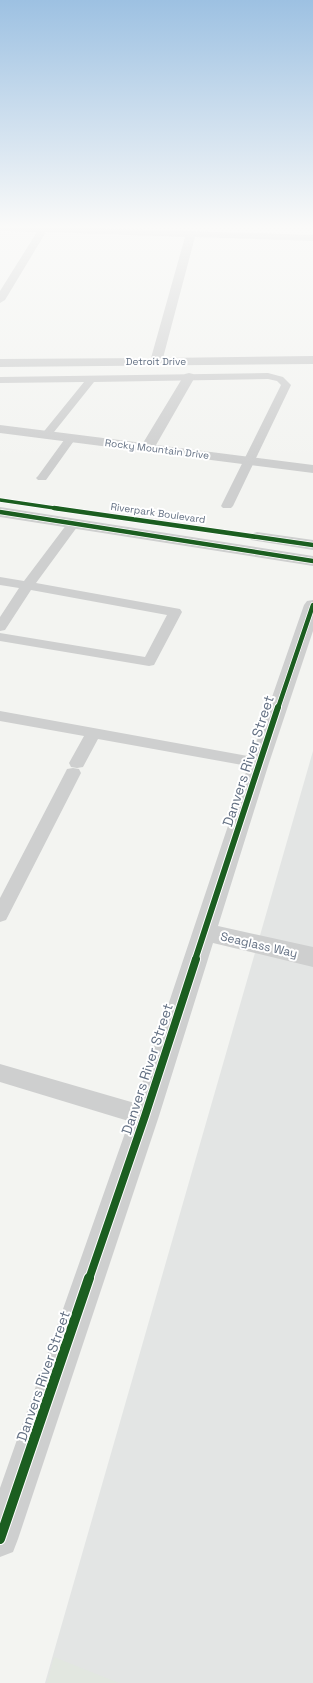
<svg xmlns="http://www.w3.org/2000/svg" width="313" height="1683" font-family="'Space Grotesk',sans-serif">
  <rect width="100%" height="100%" fill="#f3f4f1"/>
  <polygon fill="#e3e5e4" points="313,751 313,1683 45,1683 53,1655"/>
  <polygon fill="#e2e7e0" points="54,1657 119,1683 47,1683"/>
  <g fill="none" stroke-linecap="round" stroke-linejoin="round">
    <g fill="#cecfcf" fill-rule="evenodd">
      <polygon points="268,373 283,377 291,385 233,506 231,508 223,508 221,506 281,385 277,381 268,379 94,382 50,437 46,438 41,435 84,382 0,383 0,377"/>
      <polygon points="71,435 76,438 46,480 38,480 36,478 38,476 67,436"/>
      <polygon points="74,519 78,520 80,523 36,583 180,609 182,612 154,665 149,666 0,641 0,633 145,657 167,615 31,590 5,630 0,631 0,617 19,588 0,585 0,577 24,581 70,520"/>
      <polygon points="0,711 259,758 265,759 267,763 265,767 259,768 98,739 83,767 77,768 71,767 69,763 84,736 0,721"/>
      <polygon points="73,768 79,769 81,773 6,920 0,922 0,898 65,773 67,769"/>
      <polygon points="0,1064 145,1106 153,1109 156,1116 153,1123 145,1126 0,1082"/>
    </g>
    <g fill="#cecfcf" fill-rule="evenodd">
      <polygon points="0,227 65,227 313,235 313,241 195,237 163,358 313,356 313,364 0,367 0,359 151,358 185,237 46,232 5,300 0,303 0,291 37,232 0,231"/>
      <polygon points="189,373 193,374 195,377 156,445 313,465 313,473 0,433 0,425 143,443 183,377 185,374"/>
      <polygon points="313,600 313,631 269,763 218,926 313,947 313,967 213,943 159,1116 18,1539 13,1552 0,1557 0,1488 131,1116 249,763 304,605 307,601"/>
    </g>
    <g fill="#cecfcf" fill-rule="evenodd">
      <polygon points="0,507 313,556 313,566 0,517"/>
      <polygon points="257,532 313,540 313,550 251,540 249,537 251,534"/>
    </g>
    <g stroke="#fff" stroke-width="5">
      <polyline id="cycleway-far4" points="0,500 61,509"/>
    </g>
    <g stroke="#fff" stroke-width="6">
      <g id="cycleway-far3">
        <polyline points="54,508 313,545"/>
        <polyline points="0,512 313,561"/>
        <polyline points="278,708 313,605"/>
      </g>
    </g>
    <g stroke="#fff" stroke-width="8">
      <polyline id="cycleway-far2" points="195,960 278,707"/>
    </g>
    <g stroke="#fff" stroke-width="10">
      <polyline id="cycleway-far1" points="89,1279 145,1116 196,959"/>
    </g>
    <g stroke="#fff" stroke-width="12">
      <polyline id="cycleway" points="0,1539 89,1278"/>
    </g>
    <use href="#cycleway-far4" stroke="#1b5e20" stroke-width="3.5"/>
    <use href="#cycleway-far3" stroke="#1b5e20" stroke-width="4.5"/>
    <use href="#cycleway-far2" stroke="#1b5e20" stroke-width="6"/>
    <use href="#cycleway-far1" stroke="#1b5e20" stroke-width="8"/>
    <use href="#cycleway" stroke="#1b5e20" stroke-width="10"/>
  </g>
  <linearGradient id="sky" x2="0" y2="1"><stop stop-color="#9dc1e2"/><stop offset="0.49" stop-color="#fafaf9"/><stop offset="1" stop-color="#fafaf9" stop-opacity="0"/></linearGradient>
  <rect width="313" height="463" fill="url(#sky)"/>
  <g text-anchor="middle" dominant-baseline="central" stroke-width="4" stroke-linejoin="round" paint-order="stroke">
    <g font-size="10" fill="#637083" stroke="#fff">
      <text x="156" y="361">Detroit Drive</text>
      <text transform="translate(157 449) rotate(7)">Rocky Mountain Drive</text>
      <text transform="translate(158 513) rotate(8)">Riverpark Boulevard</text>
    </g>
    <g font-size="12" fill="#637083" stroke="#fff">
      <text transform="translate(259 945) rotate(13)">Seaglass Way</text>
    </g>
    <g font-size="14" fill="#637083" stroke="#fff">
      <text transform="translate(248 761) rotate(-72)">Danvers River Street</text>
      <text transform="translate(147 1069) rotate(-72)">Danvers River Street</text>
      <text transform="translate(43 1376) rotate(-71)">Danvers River Street</text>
    </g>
  </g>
</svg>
